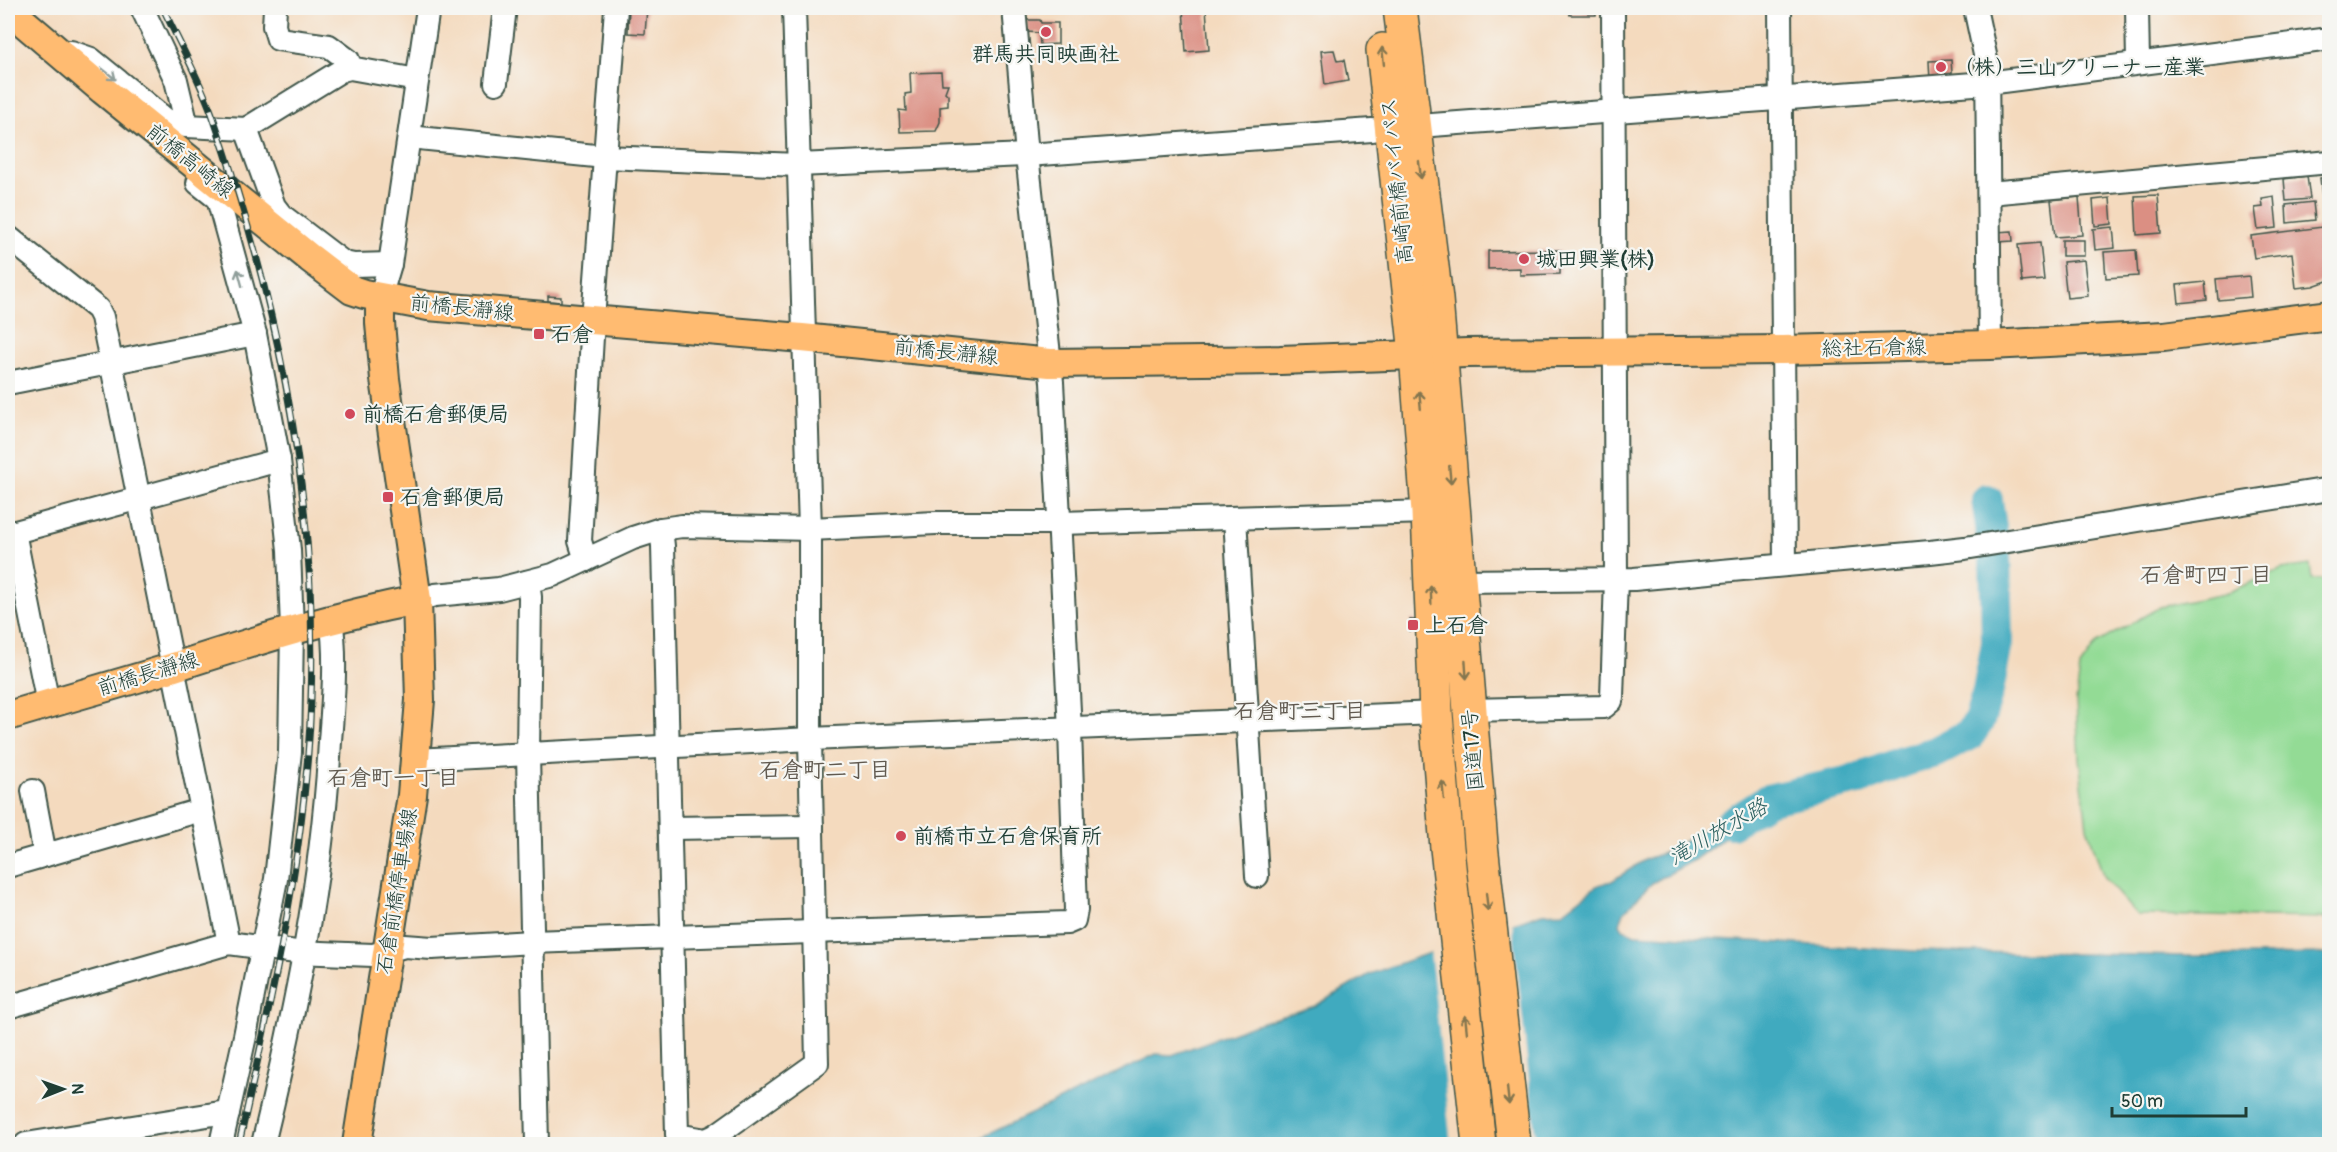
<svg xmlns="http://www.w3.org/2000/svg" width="2337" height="1152" font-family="Pangolin,'Klee One',sans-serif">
  <rect width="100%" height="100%" fill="#f6f6f2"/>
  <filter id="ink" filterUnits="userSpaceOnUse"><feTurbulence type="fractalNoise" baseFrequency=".0167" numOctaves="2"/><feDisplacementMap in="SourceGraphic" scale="12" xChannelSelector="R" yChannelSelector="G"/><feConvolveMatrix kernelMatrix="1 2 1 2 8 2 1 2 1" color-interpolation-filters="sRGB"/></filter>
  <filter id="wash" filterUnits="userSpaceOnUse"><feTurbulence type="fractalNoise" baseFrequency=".008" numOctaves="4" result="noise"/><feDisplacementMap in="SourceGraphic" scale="24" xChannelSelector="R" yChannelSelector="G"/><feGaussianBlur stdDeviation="1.35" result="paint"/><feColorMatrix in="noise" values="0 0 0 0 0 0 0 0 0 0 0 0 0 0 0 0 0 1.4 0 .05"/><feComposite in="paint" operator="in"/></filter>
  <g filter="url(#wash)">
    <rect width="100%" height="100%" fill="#f4dabe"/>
    <polygon fill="#93db95" stroke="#598c64" stroke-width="1.5" points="2310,565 2312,579 2329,580 2329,918 2137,915 2104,878 2087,827 2079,758 2076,701 2080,667 2097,643 2160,607 2224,594 2282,569"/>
    <polygon fill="#40aabf" stroke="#30747a" stroke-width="1.5" points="1753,799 1767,800 1736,829 1694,860 1652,883 1623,913 1620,924 1623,929 1635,934 1915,951 2189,956 2329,954 2329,1144 968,1144 1156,1054 1172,1055 1253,1025 1315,1006 1370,974 1542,913 1563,912 1598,885 1612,881 1646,859 1664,853"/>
    <g fill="#f4dabe">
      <polygon points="1512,920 1536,1144 1500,1144 1477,932"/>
      <polygon points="1471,934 1494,1144 1451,1144 1430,949"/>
    </g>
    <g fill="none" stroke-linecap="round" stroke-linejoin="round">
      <polyline stroke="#40aabf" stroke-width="32" points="1731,823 1767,800 1859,779 1905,761 1936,752 1970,734 1979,721 1988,691 1997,643 1995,554 1987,500"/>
    </g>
    <g id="blocks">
      <g fill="#db8f83">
        <polygon points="629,8 647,8 645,34 628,33"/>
        <polygon points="1183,8 1206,8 1209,50 1186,52"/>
        <polygon points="1567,8 1596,8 1596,15 1570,15"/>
        <polygon points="1026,20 1040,20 1041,23 1058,23 1058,44 1040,45 1039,33 1028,32"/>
        <polygon points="1334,50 1337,61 1344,60 1348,81 1325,85 1321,51"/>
        <polygon points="1951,60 1952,73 1947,80 1930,81 1929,61"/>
        <polygon points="941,72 942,84 948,84 945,92 948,95 948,106 940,107 940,122 936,131 900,132 899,110 906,111 905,94 911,93 910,73"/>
        <polygon points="2307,176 2310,199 2286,201 2284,179"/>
        <polygon points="2330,177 2330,196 2322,197 2320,178"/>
        <polygon points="2158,195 2161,233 2137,235 2135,196"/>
        <polygon points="2079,197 2082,235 2055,237 2051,200"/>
        <polygon points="2274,197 2277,228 2258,230 2255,208 2263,207 2262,199"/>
        <polygon points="2110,198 2112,224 2095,226 2093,200"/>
        <polygon points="2322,199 2330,199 2330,218 2324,218"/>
        <polygon points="2313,202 2315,220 2287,223 2286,205"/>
        <polygon points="2330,226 2330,279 2327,281 2313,286 2296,288 2292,253 2254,258 2251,236"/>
        <polygon points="2113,227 2115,248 2095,250 2093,229"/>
        <polygon points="2012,231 2013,241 1997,242 1996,232"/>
        <rect x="2062" y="240" width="22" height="16"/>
        <polygon points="2040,243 2044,280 2022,282 2018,245"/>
        <polygon points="1560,250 1560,274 1520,275 1520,268 1488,269 1488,251"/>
        <polygon points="2136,250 2138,276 2106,278 2104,252"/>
        <polygon points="2084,260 2088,296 2067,298 2063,262"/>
        <polygon points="2249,276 2251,297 2218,300 2216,279"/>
        <polygon points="2205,282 2207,300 2179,303 2177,285"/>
        <polygon points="548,296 561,297 561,302 548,301"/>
        <rect x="1410" y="620" width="5" height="11"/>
      </g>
    </g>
  </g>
  <g filter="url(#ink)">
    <use href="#blocks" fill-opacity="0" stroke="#3f5549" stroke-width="1.5"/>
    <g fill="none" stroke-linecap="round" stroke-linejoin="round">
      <g stroke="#3f5549" stroke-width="26">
        <g id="minor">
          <polyline points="142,8 176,80 187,126"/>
          <polyline points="275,8 274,26 278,39 329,46 348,60 350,68"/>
          <polyline points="1780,8 1785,565"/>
          <polyline points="1975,8 1987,64 1990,345"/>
          <polyline points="2137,8 2138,63"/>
          <polyline points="59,52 71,52 91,59 165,119 177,125 187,126 246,129 342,70 350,68 417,80"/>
          <polyline points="496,83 505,8"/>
          <polyline points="1432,125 1987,83 2330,39"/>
          <polyline points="246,129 274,206 281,215 344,263 354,265 390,264"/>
          <polyline points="409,137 605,157 798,165 1027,155 1372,130"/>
          <polyline points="198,183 218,199 255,334 279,460 289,550 292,629 290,752 276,879 245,1036 221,1144"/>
          <polyline points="1989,193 2330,162"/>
          <polyline points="8,237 98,309 102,317 229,943"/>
          <polyline points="380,298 390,264 428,8"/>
          <polyline points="8,383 255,334"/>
          <polyline points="1235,518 1257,876"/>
          <polyline points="661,529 663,546 677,1135 706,1140 715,1136 817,1063 810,739 810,529 794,8"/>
          <polyline points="14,532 48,704"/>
          <polyline points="8,534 279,460"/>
          <polyline points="586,560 580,541 593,320 616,8"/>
          <polyline points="1459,581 1634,579 1930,552 1965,548 2330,489"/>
          <polyline points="528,582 530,597 528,755 537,1144"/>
          <polyline points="417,600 435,595 499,589 553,575 633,538 661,529 682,526 810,529 936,523 1060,523 1428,512"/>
          <polyline points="1469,710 1604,707 1611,701 1612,697 1616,579 1613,8"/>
          <polyline points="416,760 810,739 1436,713"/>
          <polyline points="33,791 45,855"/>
          <polyline points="671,828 812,826"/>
          <polyline points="8,866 201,810"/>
          <polyline points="8,1007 229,943 296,952 373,955 405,946 432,948 532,942 1067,923 1074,920 1076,910 1070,730 1052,382 1027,155 1014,8"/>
          <polyline points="26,1144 220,1113 228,1114"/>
          <path d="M263 1144C295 1012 323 877 330 741 333 701 337 658 331 618"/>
        </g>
      </g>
      <g stroke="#3f5549" stroke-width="32">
        <g id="major">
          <polyline points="8,9 103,90 310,258 352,290 364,294 428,306 802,338 1050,363 1280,360 1467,353 1782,350 1990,345 2164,336 2330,315"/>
          <path d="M8 716C63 699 119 684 174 667 255 641 334 616 417 600"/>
          <polyline points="357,1144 412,795 420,700 417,600 385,379 380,323 380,298"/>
        </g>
      </g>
      <g stroke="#3f5549" stroke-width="36">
        <g id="highway">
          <polyline points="1400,8 1436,299 1481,844 1514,1144"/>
          <polyline points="1383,50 1416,354 1428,512 1436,713 1447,848 1479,1144"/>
        </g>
      </g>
      <use href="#minor" stroke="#fff" stroke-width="22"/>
      <use href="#major" stroke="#ffbb71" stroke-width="28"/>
      <use href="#highway" stroke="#ffbb71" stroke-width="33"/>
      <g stroke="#1f3d34" stroke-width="7">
        <path id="rail" d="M163 8C179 43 199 78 212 114 284 319 325 534 308 753 298 886 268 1015 239 1144"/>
      </g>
      <use href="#rail" stroke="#f6f6f2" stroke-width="4.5" stroke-dasharray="14" stroke-linecap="butt"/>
    </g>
    <defs><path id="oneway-shaft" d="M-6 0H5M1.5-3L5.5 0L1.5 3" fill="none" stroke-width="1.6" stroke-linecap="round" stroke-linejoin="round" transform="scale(1.5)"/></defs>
    <g stroke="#84764f">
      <use href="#oneway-shaft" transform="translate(1383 56) rotate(-96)"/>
      <use href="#oneway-shaft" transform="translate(1420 170) rotate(83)"/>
      <use href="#oneway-shaft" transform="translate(1420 400) rotate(-95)"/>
      <use href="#oneway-shaft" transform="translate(1450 475) rotate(85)"/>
      <use href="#oneway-shaft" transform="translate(1431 595) rotate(-92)"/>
      <use href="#oneway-shaft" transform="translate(1466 670) rotate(86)"/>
      <use href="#oneway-shaft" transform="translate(1443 790) rotate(-95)"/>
      <use href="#oneway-shaft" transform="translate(1487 902) rotate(84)"/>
      <use href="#oneway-shaft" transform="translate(1466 1024) rotate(-96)"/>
      <use href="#oneway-shaft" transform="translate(1508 1096) rotate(84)"/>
    </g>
    <g stroke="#8f9e9a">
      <use href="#oneway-shaft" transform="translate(109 74) rotate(39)"/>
      <use href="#oneway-shaft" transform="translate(240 278) rotate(-105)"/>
    </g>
  </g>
  <g fill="#d1495b" stroke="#f6f6f2" stroke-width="2">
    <circle cx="1046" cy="32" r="6"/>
    <circle cx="1941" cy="67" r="6"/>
    <circle cx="1524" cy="259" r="6"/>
    <rect x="533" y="328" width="12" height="12" rx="3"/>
    <circle cx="350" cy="414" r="6"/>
    <rect x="382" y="491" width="12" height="12" rx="3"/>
    <rect x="1407" y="619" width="12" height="12" rx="3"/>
    <circle cx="901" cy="836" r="6"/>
  </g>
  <g text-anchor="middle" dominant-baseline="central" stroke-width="4.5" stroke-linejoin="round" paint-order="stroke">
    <g font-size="21" font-weight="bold" fill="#1f3d34" stroke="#f6f6f2" text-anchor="start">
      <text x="1046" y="54" text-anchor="middle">群馬共同映画社</text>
      <text x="1953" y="67">（株）三山クリーナー産業</text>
      <text x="1536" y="259">城田興業(株)</text>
      <text x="551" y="334">石倉</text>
      <text x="362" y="414">前橋石倉郵便局</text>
      <text x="400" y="497">石倉郵便局</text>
      <text x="1425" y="625">上石倉</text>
      <text x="913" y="836">前橋市立石倉保育所</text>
    </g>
    <g font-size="21" fill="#1f3d34" stroke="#f6f6f2">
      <text transform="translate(190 161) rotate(39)">前橋高崎線</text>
      <text transform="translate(1397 181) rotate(-96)">高崎前橋バイパス</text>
      <text transform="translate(462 308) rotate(6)">前橋長瀞線</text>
      <text transform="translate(1874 348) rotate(-1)">総社石倉線</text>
      <text transform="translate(946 352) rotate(6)">前橋長瀞線</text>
      <text transform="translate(148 674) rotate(-17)">前橋長瀞線</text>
      <text transform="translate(1473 750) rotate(-95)">国道17号</text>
      <text transform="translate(397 891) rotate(-81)">石倉前橋停車場線</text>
    </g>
    <g font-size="22" font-weight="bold" fill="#615a50" stroke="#f6f6f2">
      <text x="2206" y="575">石倉町四丁目</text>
      <text x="1300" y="711">石倉町三丁目</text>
      <text x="825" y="770">石倉町二丁目</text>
      <text x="393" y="778">石倉町一丁目</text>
    </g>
    <g font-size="22" font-style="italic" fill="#295e5e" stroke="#f6f6f2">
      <text transform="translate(1718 832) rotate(-30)">滝川放水路</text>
    </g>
  </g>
  <rect width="2337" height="1152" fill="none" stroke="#f6f6f2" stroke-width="30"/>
  <g transform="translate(63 1089) rotate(89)" stroke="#f6f6f2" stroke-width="4.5" paint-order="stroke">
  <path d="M0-4.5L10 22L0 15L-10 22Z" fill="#1f3d34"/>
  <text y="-9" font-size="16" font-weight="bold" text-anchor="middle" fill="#1f3d34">N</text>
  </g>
  <path d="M2112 1107v9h134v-9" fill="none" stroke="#1f3d34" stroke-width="3"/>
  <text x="2121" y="1107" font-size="18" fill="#1f3d34" stroke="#f6f6f2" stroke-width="4.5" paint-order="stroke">50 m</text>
</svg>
